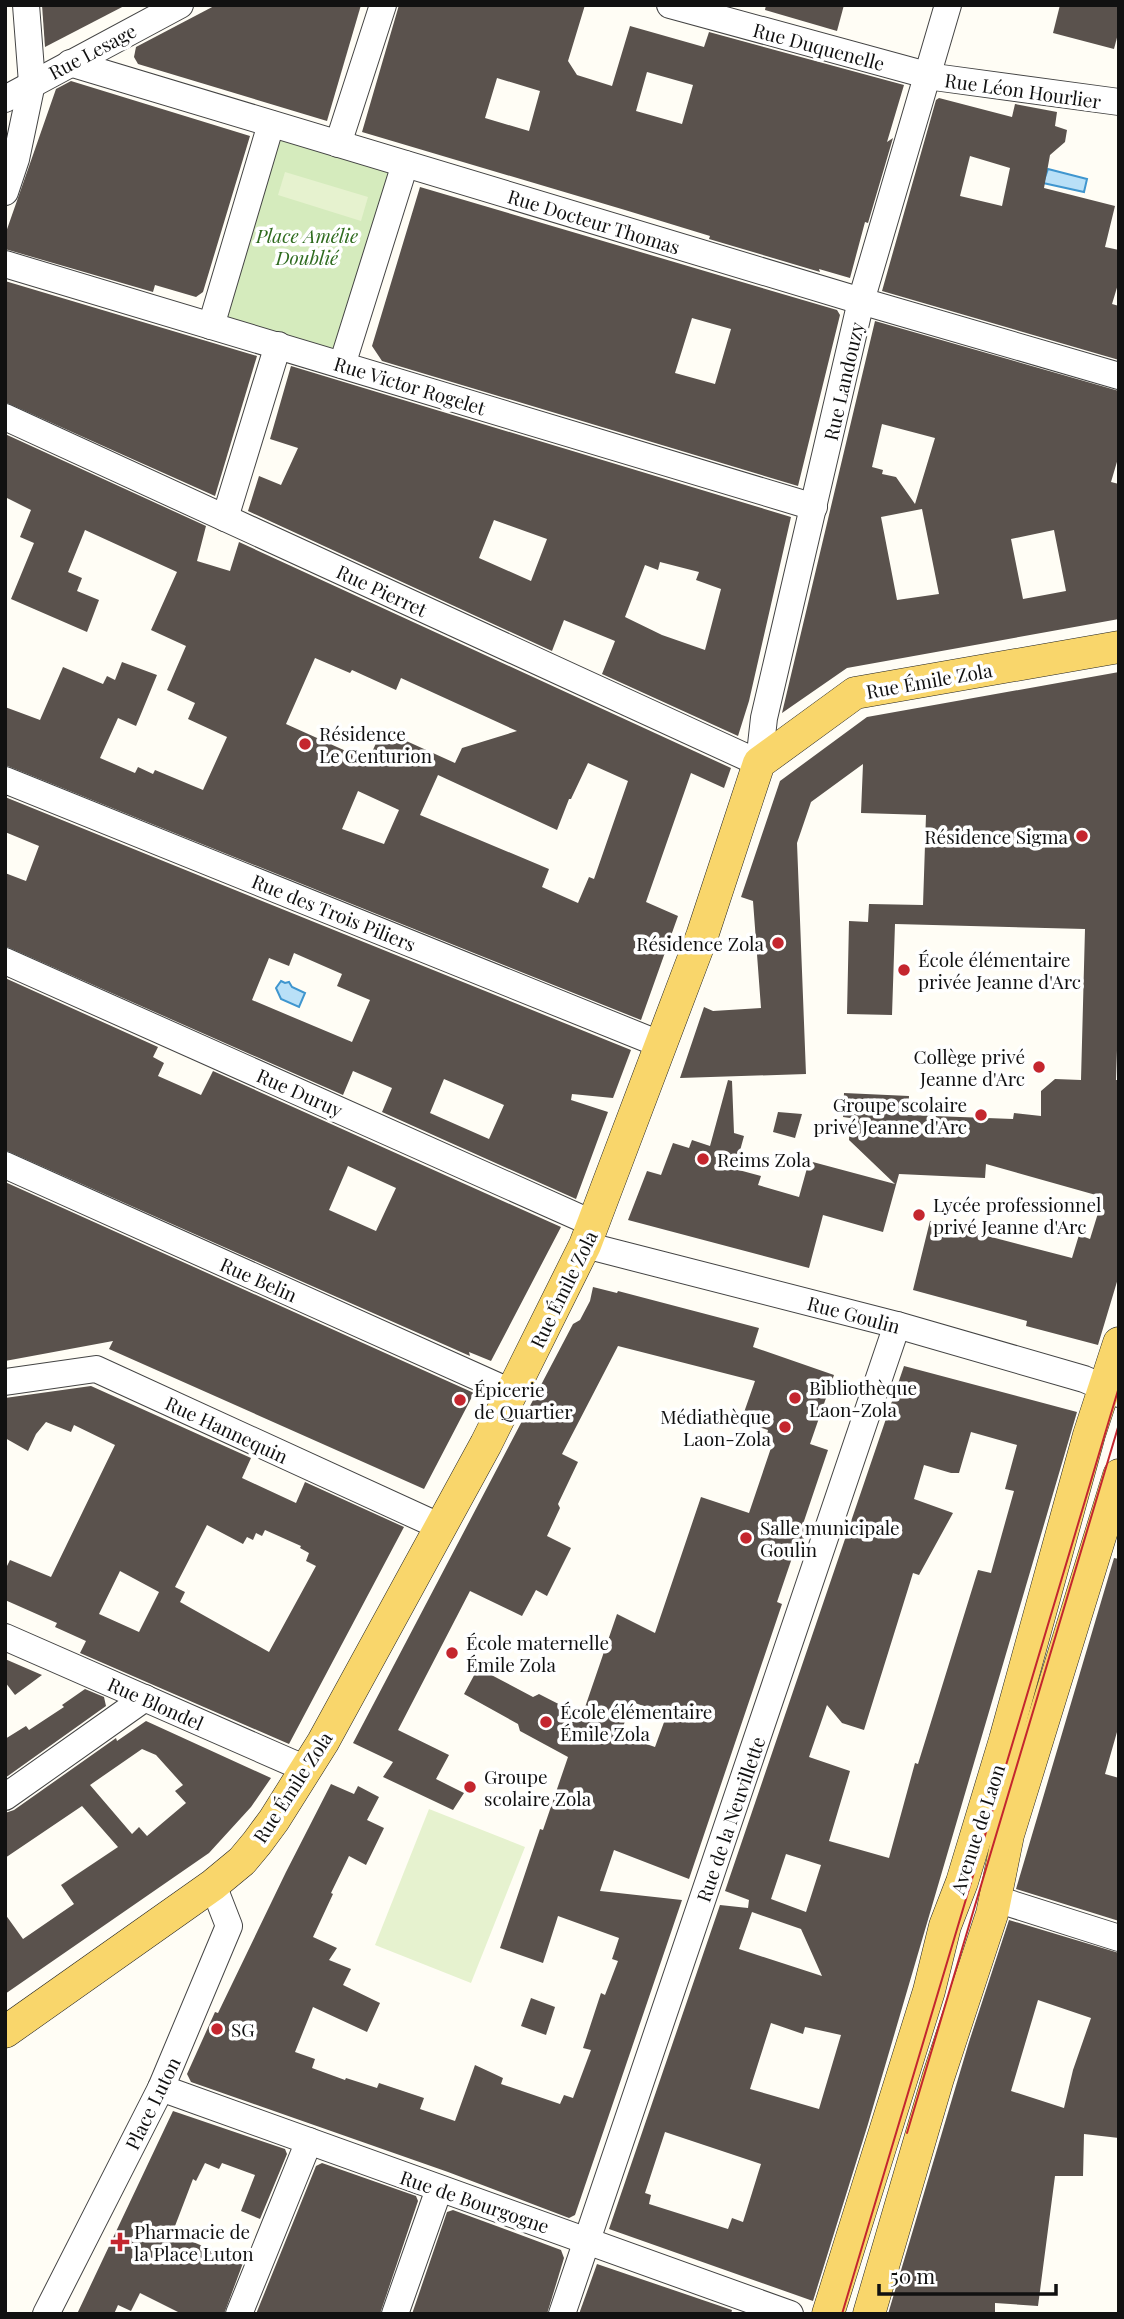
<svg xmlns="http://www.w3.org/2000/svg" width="1124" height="2319" font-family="'Playfair Display',serif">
  <rect width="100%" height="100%" fill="#fffdf5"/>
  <polygon fill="#d5ebbd" points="276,134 395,171 338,358 219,321"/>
  <g fill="#e6f2cf">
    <polygon points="285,172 368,197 361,221 278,195"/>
    <polygon points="429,1809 525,1847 471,1983 375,1945"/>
  </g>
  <g fill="#b9e0f7" stroke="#3f96cf" stroke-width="2">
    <polygon points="1048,169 1087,179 1084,192 1043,183"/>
    <polygon points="281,981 285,983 289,982 292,987 305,993 299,1007 281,999 276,988"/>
  </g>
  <g fill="#5a524d" fill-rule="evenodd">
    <polygon points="42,5 126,5 45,47"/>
    <polygon points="216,5 361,5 327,121 138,64 134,57 136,47"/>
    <path d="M399 5H585L568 61 577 75 612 86 630 26 704 47 709 32 904 85 887 142 893 138 868 223 865 222 850 278 819 269 820 272 709 239 710 236 625 210 362 132ZM647 72 693 85 682 124 636 111ZM497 78 540 91 529 131 485 118Z"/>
    <polygon points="766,5 844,5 837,31 765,10"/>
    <polygon points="1060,5 1119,5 1119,30 1114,49 1053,33"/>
    <polygon points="71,81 250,136 203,292 196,297 155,285 153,292 5,249 5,235 56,89"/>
    <path d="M939 98 1012 117 1015 104 1057 112 1055 126 1067 130 1065 142 1050 155 1044 188 1115 206 1105 247 1119 250V281L1112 304 1119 306V360L882 291 936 100ZM970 156 1010 168 1002 206 960 196Z"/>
    <path d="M420 187 837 310 840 315 798 486 382 361 372 346ZM692 318 731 329 715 384 675 373Z"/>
    <polygon points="5,281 257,356 215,496 5,402"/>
    <path d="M875 321 1119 391V455L1111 482 1119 484V619L847 668 782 713ZM882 424 935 438 915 504 896 477 882 474 883 470 872 467ZM922 509 939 594 897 600 881 517ZM1054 530 1066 591 1023 599 1011 539Z"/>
    <path d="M291 366 791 517 749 701 738 736 602 674 615 641 564 620 552 651 248 511 259 476 281 485 298 448 270 439ZM494 520 547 539 531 581 479 558ZM660 562 699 572 696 580 721 589 705 650 662 635 625 617 645 565 658 570Z"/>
    <path d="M5 434 206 526 197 561 230 571 239 542 731 768 724 788 691 773 683 796 646 902 678 916 641 1020 5 765V707L40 720 63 667 103 684 107 676 115 680 122 662 157 675 136 726 118 718 100 758 135 773 138 767 153 774 155 770 203 790 227 737 188 719 195 703 167 690 186 646 151 630 177 572 85 530 68 572 82 578 77 591 99 600 87 632 11 599 34 543 20 537 31 510 5 497ZM315 658 350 673 352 670 396 690 401 678 517 731 462 748 455 763 382 730 368 761 286 724ZM588 763 628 781 594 879 589 877 578 903 542 887 549 869 420 815 438 775 557 830 569 799H571ZM358 791 399 810 384 844 342 829Z"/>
    <polygon points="1119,672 1119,991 1116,1080 1119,1080 1119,1275 1098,1345 1026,1326 1027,1321 913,1290 930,1221 1072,1258 1079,1235 1090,1239 1103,1197 986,1164 985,1178 899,1174 883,1232 823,1215 809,1268 628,1220 647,1171 661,1175 673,1143 689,1148 692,1140 710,1146 728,1080 732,1081 734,1133 744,1136 735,1169 761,1176 758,1185 799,1197 809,1161 895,1184 849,1140 850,1118 843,1117 844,1093 909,1096 908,1115 1013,1119 1014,1113 1041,1116 1041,1091 1055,1079 1081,1080 1085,929 895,924 892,1015 847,1014 849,921 868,922 869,904 923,905 926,815 861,813 863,764 811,802 797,843 806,1074 680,1078 704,1007 713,1011 761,1008 753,901 741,897 780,781 867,717"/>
    <path d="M5 797 631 1050 613 1098 572 1094 571 1100 608 1112 576 1199 382 1112 392 1088 353 1071 343 1095 5 946V873L26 881 39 846 5 832ZM294 953 342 974 337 986 370 1000 352 1042 252 1000 269 958 289 966ZM444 1079 504 1105 489 1139 430 1113Z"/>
    <path d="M5 978 158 1047 153 1057 164 1063 158 1076 201 1095 213 1071 561 1227 491 1361 469 1352 470 1356 5 1150ZM348 1166 396 1188 376 1231 329 1210Z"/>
    <polygon points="778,1112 802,1114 795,1138 773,1132"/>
    <polygon points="5,1182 474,1393 424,1489 109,1349 113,1341 5,1361"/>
    <path d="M593 1287 617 1293 618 1291 759 1328 753 1347 834 1375 810 1444 828 1450 803 1524 806 1530 802 1545 793 1555 777 1602 782 1604 689 1879 614 1850 600 1891 682 1900 575 2215 569 2218 448 2172 191 2082 187 2074 215 2012 218 2013 286 1872 331 1784 354 1794 358 1786 379 1797 367 1820 384 1828 366 1865 349 1856 331 1893 333 1894 313 1937 337 1948 329 1960 351 1969 343 1985 380 2003 367 2032 313 2007 295 2052 315 2059 312 2068 345 2080 346 2078 377 2088 379 2083 424 2098 420 2109 455 2121 475 2065 503 2078 501 2084 560 2104 564 2095 573 2098 591 2050 583 2048 601 1993 605 1995 618 1961 612 1959 619 1938 558 1916 543 1963 500 1948 540 1829 543 1830 568 1757 520 1731 518 1724 464 1694 478 1668 533 1697 539 1694 582 1716 617 1614 655 1633 701 1497 749 1513 773 1442 766 1440 768 1430 741 1421 755 1381 618 1346 562 1454 578 1462 558 1504 560 1508 547 1536 571 1548 547 1596 536 1590 522 1616 470 1591 398 1730 449 1755 436 1779 464 1793 453 1810 383 1777 393 1762 353 1743 573 1324 580 1320 590 1301ZM632 1702 667 1714 655 1747 620 1735Z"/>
    <path d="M904 1366 1077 1412 868 2124 813 2301 609 2229 720 1905 748 1908 749 1900 725 1891ZM971 1432 1017 1445 1005 1489 1014 1491 991 1573 978 1570 918 1764 915 1763 889 1858 829 1841 850 1771 809 1757 827 1705 842 1723 864 1730 913 1573 919 1575 953 1513 914 1499 924 1465 951 1473H959ZM786 1854 821 1865 806 1912 771 1899ZM752 1912 801 1929 822 1976 739 1949ZM771 2023 803 2034 805 2027 841 2035 819 2109 750 2089ZM665 2132 761 2164 743 2222 732 2218 728 2229 649 2204 651 2195 645 2193Z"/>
    <path d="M91 1386 251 1458 242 1478 268 1490 296 1503 305 1482 404 1527 289 1744 80 1653 86 1641 55 1627 57 1623 5 1600V1570L10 1560 51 1577 115 1445 74 1425 71 1432 46 1422 36 1434 28 1451 5 1438V1398ZM207 1525 243 1544 247 1537 253 1540 256 1533 262 1536 265 1530 301 1546 300 1548 309 1553 306 1561 316 1566 269 1652 180 1602 185 1592 175 1587ZM120 1571 159 1592 139 1632 99 1614Z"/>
    <polygon points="1114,1558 1119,1559 1119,1725 1105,1774 1119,1778 1119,1921 1016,1889"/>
    <polygon points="5,1659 42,1675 15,1695 5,1682"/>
    <polygon points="85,1689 104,1697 106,1706 5,1778 5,1739 26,1726 29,1730 64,1707 62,1705"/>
    <path d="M146 1721 271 1778 251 1807 209 1853 5 1994V1914L23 1939 74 1904 61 1885 118 1847 82 1806 5 1858V1813L14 1810 116 1738 117 1741ZM142 1749 156 1755 183 1785 175 1791 186 1803 147 1836 139 1827 132 1834 90 1785Z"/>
    <path d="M1009 1920 1119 1953V2138L1084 2134 1083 2176H1055L1038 2306 995 2303V2314H888L969 2042ZM1038 2000 1091 2018 1073 2070 1064 2108 1011 2091Z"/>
    <polygon points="531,1998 555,2007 546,2035 521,2026"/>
    <polygon points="173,2111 285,2149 287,2154 260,2219 241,2211 255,2175 222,2163 219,2169 205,2163 196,2181 193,2179 175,2226 179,2228 178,2230 188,2235 186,2239 243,2263 224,2314 182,2314 140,2293 131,2311 118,2305 114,2314 77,2314"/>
    <polygon points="322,2163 416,2196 418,2201 380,2314 256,2314 316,2166"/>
    <polygon points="453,2210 561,2250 564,2258 547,2314 412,2314 447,2212"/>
    <polygon points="597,2264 732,2310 731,2314 579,2314"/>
  </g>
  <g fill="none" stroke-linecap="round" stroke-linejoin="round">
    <g stroke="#444" stroke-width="28">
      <g id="minor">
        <polyline points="670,5 934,77 1119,102"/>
        <polyline points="70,63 861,301 1119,376"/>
        <polyline points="5,99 180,5"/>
        <polyline points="338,144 383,5"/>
        <polyline points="5,192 16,159 32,83 26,5"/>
        <polyline points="5,264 814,507"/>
        <polyline points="211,326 271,124"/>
        <polyline points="342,365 405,164"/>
        <polyline points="5,417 759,763 764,718 861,301 948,5"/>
        <polyline points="225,518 278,345"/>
        <polyline points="5,780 662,1045"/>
        <polyline points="5,961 594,1224"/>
        <polyline points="5,1165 513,1393"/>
        <polyline points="585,1245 897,1325 1084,1379 1119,1394"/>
        <polyline points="5,1382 96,1369 441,1527"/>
        <polyline points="5,1637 306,1769"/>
        <polyline points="5,1797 145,1698"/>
        <polyline points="996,1899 1119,1938"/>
        <polyline points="161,2088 790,2314"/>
        <polyline points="46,2314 161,2088 229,1926 213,1885"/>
        <polyline points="239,2314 309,2141"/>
        <polyline points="395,2314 439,2189"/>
        <polyline points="562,2314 897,1325"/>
      </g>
    </g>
    <g stroke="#222" stroke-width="33">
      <g id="major">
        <polyline points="5,2032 213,1885 242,1861 257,1843 274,1820 323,1742 486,1444 585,1245 702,936 759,763 855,693 1119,647"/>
        <polyline points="828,2314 929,1991 945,1926 962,1882 1005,1740 1089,1435 1119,1343"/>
        <polyline points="869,2314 938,2078 992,1914 1008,1835 1119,1475"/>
      </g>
    </g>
    <use href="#minor" stroke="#fff" stroke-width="26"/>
    <use href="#major" stroke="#f9d66b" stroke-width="32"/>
    <g stroke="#c4262e" stroke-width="2">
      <polyline points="907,2133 1119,1424"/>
      <polyline points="842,2314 1119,1387"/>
    </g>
  </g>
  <g fill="#c4262e" stroke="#fff" stroke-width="2.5">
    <circle cx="305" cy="744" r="7"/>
    <circle cx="1082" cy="836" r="7"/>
    <circle cx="778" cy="943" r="7"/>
    <circle cx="904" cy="970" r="7"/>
    <circle cx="1039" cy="1067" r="7"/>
    <circle cx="981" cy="1115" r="7"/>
    <circle cx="703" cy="1159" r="7"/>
    <circle cx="919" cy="1215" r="7"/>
    <circle cx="795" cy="1398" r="7"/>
    <circle cx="460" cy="1400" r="7"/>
    <circle cx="785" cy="1427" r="7"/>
    <circle cx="746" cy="1538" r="7"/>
    <circle cx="452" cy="1653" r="7"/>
    <circle cx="546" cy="1722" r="7"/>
    <circle cx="470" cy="1787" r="7"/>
    <circle cx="217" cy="2029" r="7"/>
    <path d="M116.5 2231.5h7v7h7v7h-7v7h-7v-7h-7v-7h7z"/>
  </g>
  <g text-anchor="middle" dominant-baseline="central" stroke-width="7" stroke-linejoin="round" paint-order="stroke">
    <g font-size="19" fill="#111" stroke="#fff">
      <text transform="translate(819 46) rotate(15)">Rue Duquenelle</text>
      <text transform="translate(92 51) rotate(-28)">Rue Lesage</text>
      <text transform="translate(1023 90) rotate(8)">Rue Léon Hourlier</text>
      <text transform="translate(594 221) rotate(17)">Rue Docteur Thomas</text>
      <text transform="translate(843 381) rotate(-77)">Rue Landouzy</text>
      <text transform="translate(410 385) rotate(17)">Rue Victor Rogelet</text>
      <text transform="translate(382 590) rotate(25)">Rue Pierret</text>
      <text transform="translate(929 680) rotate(-10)">Rue Émile Zola</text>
      <text transform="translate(334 912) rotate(22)">Rue des Trois Piliers</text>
      <text transform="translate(300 1092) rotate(24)">Rue Duruy</text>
      <text transform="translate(259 1279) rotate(24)">Rue Belin</text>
      <text transform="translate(563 1289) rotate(-64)">Rue Émile Zola</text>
      <text transform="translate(854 1314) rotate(15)">Rue Goulin</text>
      <text transform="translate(227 1429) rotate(25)">Rue Hannequin</text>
      <text transform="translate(156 1703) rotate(24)">Rue Blondel</text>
      <text transform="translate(292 1787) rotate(-57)">Rue Émile Zola</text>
      <text transform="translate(730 1819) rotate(-71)">Rue de la Neuvillette</text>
      <text transform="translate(977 1829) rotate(-72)">Avenue de Laon</text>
      <text transform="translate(152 2103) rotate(-64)">Place Luton</text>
      <text transform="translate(475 2201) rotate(19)">Rue de Bourgogne</text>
    </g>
    <g font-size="19" font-style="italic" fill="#2f6b1f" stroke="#fff">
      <text x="307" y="235">Place Amélie<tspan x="307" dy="22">Doublié</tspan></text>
    </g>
    <g font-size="19" fill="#111" stroke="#fff" text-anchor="start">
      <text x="319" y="733">Résidence<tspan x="319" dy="22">Le Centurion</tspan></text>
      <text x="1068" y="836" text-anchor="end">Résidence Sigma</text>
      <text x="764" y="943" text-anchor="end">Résidence Zola</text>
      <text x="918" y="959">École élémentaire<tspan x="918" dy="22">privée Jeanne d'Arc</tspan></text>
      <text x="1025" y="1056" text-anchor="end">Collège privé<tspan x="1025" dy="22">Jeanne d'Arc</tspan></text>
      <text x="967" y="1104" text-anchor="end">Groupe scolaire<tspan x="967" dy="22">privé Jeanne d'Arc</tspan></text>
      <text x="717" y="1159">Reims Zola</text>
      <text x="933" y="1204">Lycée professionnel<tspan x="933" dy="22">privé Jeanne d'Arc</tspan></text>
      <text x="809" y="1387">Bibliothèque<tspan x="809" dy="22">Laon-Zola</tspan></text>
      <text x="474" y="1389">Épicerie<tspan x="474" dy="22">de Quartier</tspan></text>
      <text x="771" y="1416" text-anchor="end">Médiathèque<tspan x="771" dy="22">Laon-Zola</tspan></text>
      <text x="760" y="1527">Salle municipale<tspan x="760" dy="22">Goulin</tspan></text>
      <text x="466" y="1642">École maternelle<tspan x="466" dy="22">Émile Zola</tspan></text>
      <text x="560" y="1711">École élémentaire<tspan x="560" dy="22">Émile Zola</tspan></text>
      <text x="484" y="1776">Groupe<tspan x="484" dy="22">scolaire Zola</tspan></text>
      <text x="231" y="2029">SG</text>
      <text x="134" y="2231">Pharmacie de<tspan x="134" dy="22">la Place Luton</tspan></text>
    </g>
  </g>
  <rect width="1124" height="2319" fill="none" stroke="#111111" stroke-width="14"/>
  <path d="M879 2284v10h177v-10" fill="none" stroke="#111111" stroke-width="3.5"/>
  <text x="890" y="2284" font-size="21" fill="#111111" stroke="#ffffff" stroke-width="5" paint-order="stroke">50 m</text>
</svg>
